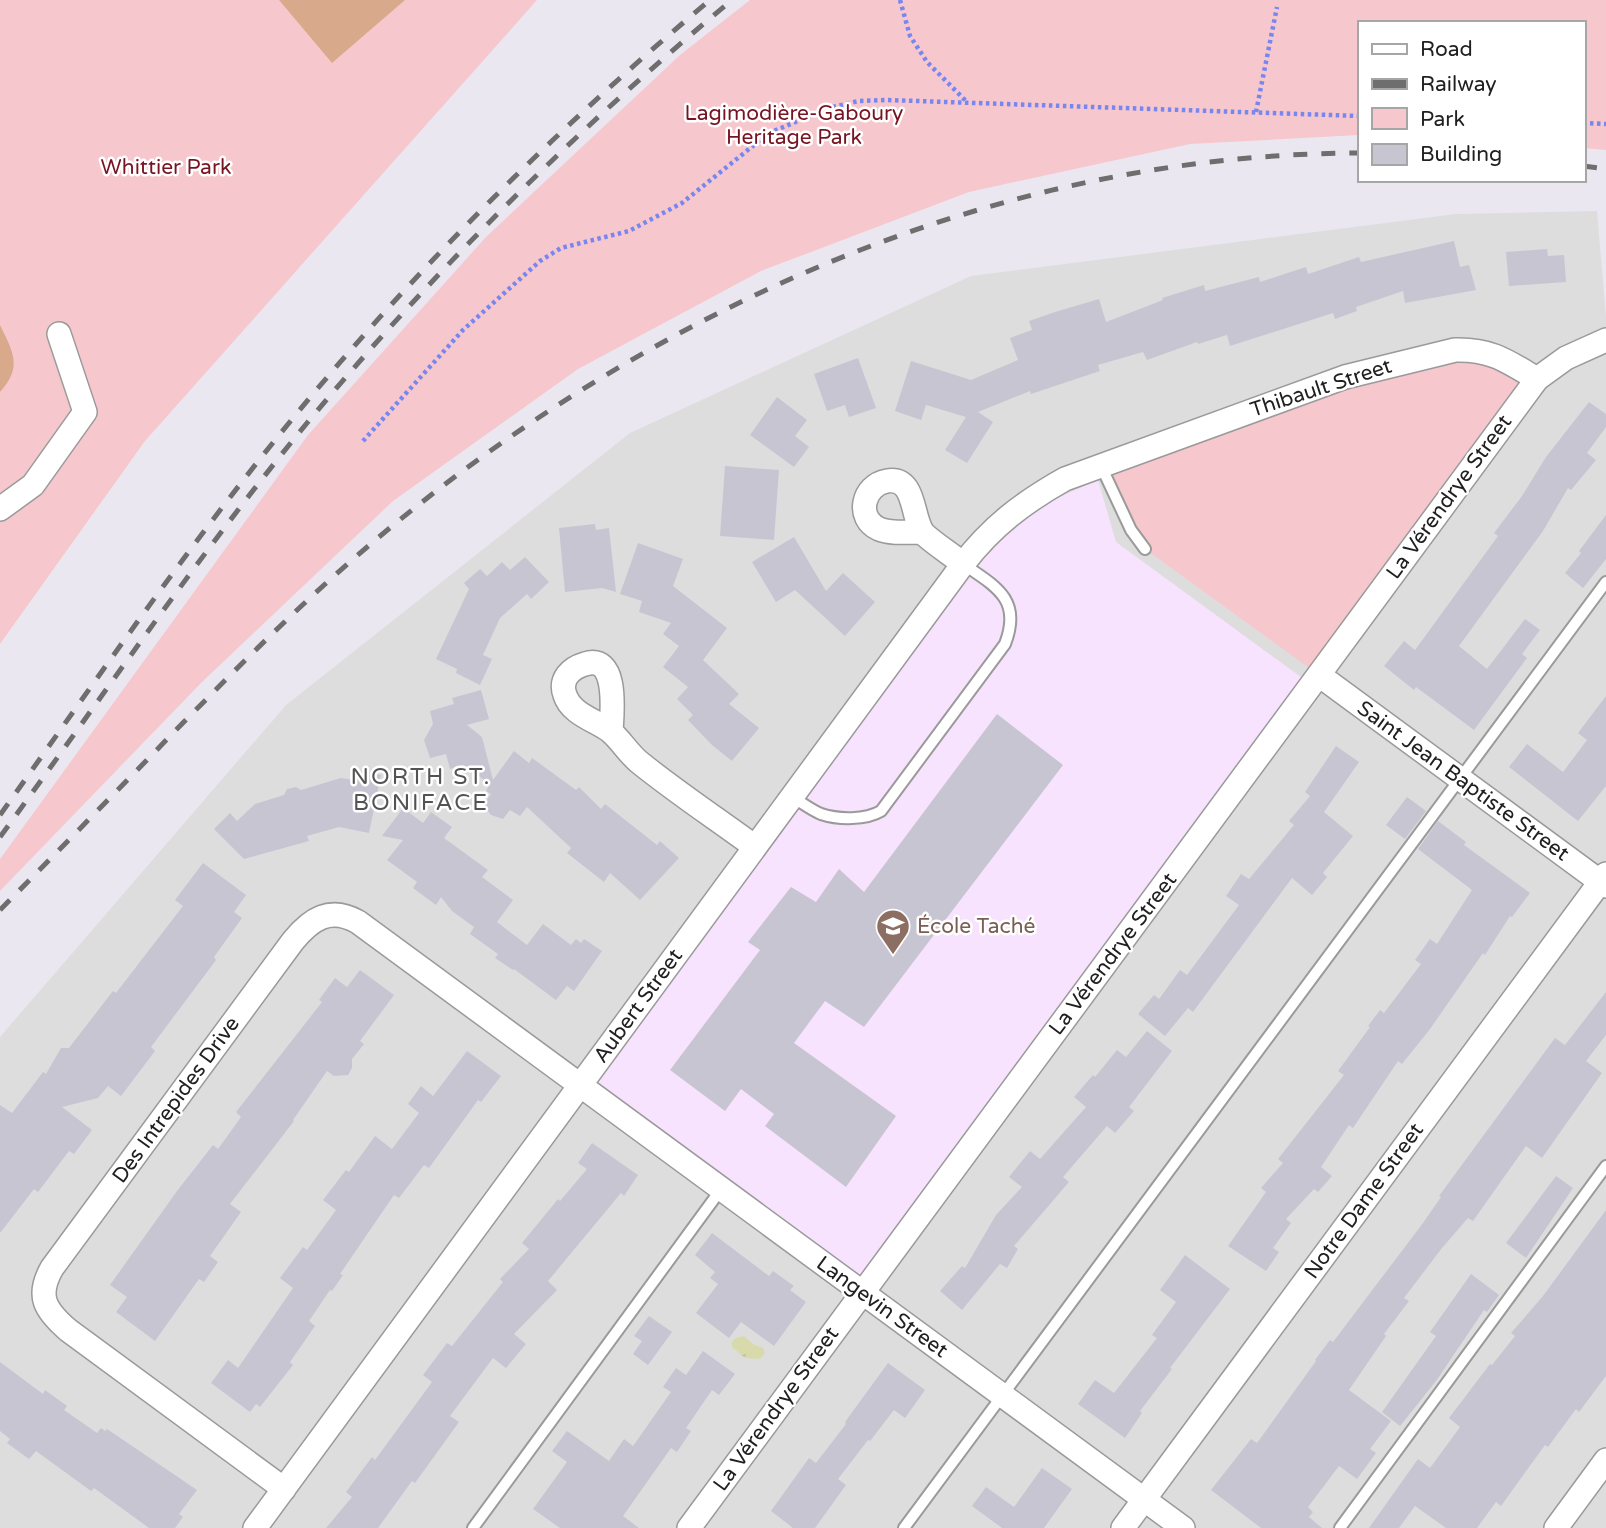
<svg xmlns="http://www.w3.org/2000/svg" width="1606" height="1528" font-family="'Varela Round',sans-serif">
  <defs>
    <pattern id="water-ripples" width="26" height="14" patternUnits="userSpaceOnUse" patternTransform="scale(1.75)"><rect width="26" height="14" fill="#d9daab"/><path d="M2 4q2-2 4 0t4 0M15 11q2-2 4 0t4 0" fill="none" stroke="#babb93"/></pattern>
  </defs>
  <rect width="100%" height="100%" fill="#ebe7f0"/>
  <polygon fill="#ddddde" points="1597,211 1606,317 1606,1528 0,1528 0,1037 286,705 630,433 971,276 1456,214"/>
  <polygon fill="#f7e3fd" points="1098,480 1116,542 1305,680 862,1292 580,1085 998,536 1037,507"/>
  <g fill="#f6c8ce">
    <polygon points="0,0 537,0 145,441 0,644"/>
    <polygon points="750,0 1606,0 1606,150 1583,148 1583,23 1359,23 1359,135 1190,144 969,192 761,271 578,369 393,501 202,682 0,891 0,859 308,435 486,237 680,55"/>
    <polygon points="1455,350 1537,379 1319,675 1145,549 1101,466"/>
  </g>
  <g fill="#d8aa8b">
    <polygon points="279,0 405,0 332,63"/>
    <path d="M0 325C13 352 23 367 0 392Z"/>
  </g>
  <polygon fill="url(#water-ripples)" points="744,1336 753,1344 763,1348 765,1353 760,1359 745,1358 732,1347 732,1342 736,1338"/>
  <g fill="#c8c5d2">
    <polygon points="1454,241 1460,267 1469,265 1476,290 1405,303 1403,291 1356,307 1357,311 1335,319 1333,313 1230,346 1227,335 1198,344 1197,342 1147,360 1143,352 1098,365 1100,371 1031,394 1030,391 978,412 993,422 967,463 945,450 966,417 926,405 921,420 895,411 911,361 971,380 1018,360 1010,338 1032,330 1029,321 1055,312 1099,299 1106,322 1163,300 1162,298 1204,285 1205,291 1259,277 1260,282 1306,267 1308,274 1359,257 1361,262"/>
    <polygon points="1547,249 1548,256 1564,255 1566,282 1509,286 1506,252"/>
    <polygon points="858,358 876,408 849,417 845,405 827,411 814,374"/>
    <polygon points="777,397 807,420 795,436 809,447 794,467 750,435"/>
    <polygon points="1589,402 1606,414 1606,427 1587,453 1596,460 1571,490 1568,488 1543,531 1459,646 1487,669 1525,619 1540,630 1522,654 1527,658 1474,730 1416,687 1414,690 1384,666 1404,641 1415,650 1498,536 1494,533 1522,496 1546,457"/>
    <polygon points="725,466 779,470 774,540 720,536"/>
    <polygon points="1606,515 1606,559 1583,588 1565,573 1581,553 1579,551"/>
    <polygon points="595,524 596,530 609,528 616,592 602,588 565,592 559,528"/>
    <polygon points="794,537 826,591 843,573 875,602 845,636 795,590 776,602 752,562"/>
    <polygon points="638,543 683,559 673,586 727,628 703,660 739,694 729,704 759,728 732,761 712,745 688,720 693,715 677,699 688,687 663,667 679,646 663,634 671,623 639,612 642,601 620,594"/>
    <polygon points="525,557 549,582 531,599 527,594 500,618 483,655 492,659 480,685 456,673 457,669 436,659 469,589 464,583 480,569 487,576 502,562 510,570"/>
    <polygon points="481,690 489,719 467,725 482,737 493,780 514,751 529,763 532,758 576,790 579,787 601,809 605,804 657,845 660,841 679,858 640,900 610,873 604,882 567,853 571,848 527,807 520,816 510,810 503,819 491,815 483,805 491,794 486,791 490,784 463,765 450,769 446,754 430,758 424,740 433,724 430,711 454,704 452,698"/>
    <polygon points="1606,696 1606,786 1578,821 1509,767 1527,744 1563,772 1587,740 1578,733"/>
    <polygon points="997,714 1063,765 864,1027 825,1001 794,1043 896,1116 846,1187 765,1126 774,1114 741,1089 725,1111 670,1070 760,950 748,942 791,887 816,902 839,869 864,892"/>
    <polygon points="1336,746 1359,762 1324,812 1353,836 1323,873 1327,877 1312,895 1292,878 1193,1012 1188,1008 1165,1036 1138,1014 1154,995 1159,999 1180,970 1187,975 1239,905 1226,896 1241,874 1249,879 1294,825 1289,821 1310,796 1305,792"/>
    <polygon points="356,770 381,775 369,833 339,827 307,836 309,841 244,859 214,829 230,813 237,821 255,804 284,795 287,789 296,787 301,790 341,778 354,780"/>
    <polygon points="1407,797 1426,811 1405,839 1386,825"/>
    <polygon points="403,808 423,823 431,812 452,827 444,838 488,870 482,877 513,900 497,922 527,945 543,924 571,945 576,939 581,943 584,939 602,951 574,991 567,986 556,1000 514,969 513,970 495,958 498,954 470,934 474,927 452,911 441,897 436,905 413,888 417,882 387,860 403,840 382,836"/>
    <polygon points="1438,821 1466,842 1464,845 1530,893 1512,917 1510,916 1485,955 1483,953 1430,1029 1402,1064 1398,1061 1353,1128 1349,1125 1321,1167 1332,1176 1318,1192 1314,1189 1286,1219 1291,1223 1273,1248 1279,1252 1266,1271 1228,1246 1266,1192 1261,1188 1283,1163 1278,1159 1344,1075 1338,1071 1370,1027 1368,1026 1380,1010 1384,1013 1421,964 1415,960 1430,939 1437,944 1472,890 1418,849"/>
    <polygon points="203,863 246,895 234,912 242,918 214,957 216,960 151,1047 155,1051 121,1096 108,1086 98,1098 62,1107 92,1130 74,1154 69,1151 38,1192 34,1189 0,1233 0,1105 12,1113 43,1072 46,1074 61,1048 69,1048 113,991 116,993 183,906 175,900"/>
    <polygon points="360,970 394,995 360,1041 364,1044 352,1059 352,1068 348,1075 334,1076 327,1071 293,1120 294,1121 230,1204 241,1212 210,1256 218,1262 204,1282 199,1279 155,1341 116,1312 127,1297 110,1285 177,1191 213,1145 218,1149 241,1117 236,1112 322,1002 319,1000 335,978 347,987"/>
    <polygon points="1606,992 1606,1035 1586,1061 1602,1073 1542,1158 1526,1146 1473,1221 1468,1218 1442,1248 1404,1298 1409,1301 1384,1334 1386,1336 1349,1390 1391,1421 1370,1449 1376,1453 1357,1479 1339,1466 1308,1507 1313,1512 1309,1517 1322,1528 1261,1528 1211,1490 1251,1439 1257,1443 1316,1361 1315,1360 1330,1340 1333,1342 1423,1223 1441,1197 1439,1196 1555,1038 1565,1045"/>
    <polygon points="1147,1031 1172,1051 1129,1107 1134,1111 1115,1133 1107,1126 1063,1177 1069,1182 1014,1246 1018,1249 1007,1268 1000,1264 962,1310 940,1291 962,1266 965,1268 996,1215 1022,1187 1009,1177 1030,1151 1040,1159 1086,1107 1074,1097 1093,1075 1095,1077 1117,1050 1126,1057"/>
    <polygon points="467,1051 501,1076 481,1102 478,1100 429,1168 424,1165 399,1198 394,1195 340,1274 343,1275 332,1291 330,1290 309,1321 315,1326 290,1362 293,1365 260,1407 256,1404 250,1412 211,1383 228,1360 238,1368 293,1288 280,1278 303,1247 307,1250 336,1210 323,1200 346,1170 349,1172 375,1136 392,1149 419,1113 408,1104 421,1086 433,1096"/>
    <polygon points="592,1143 638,1175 624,1196 621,1193 548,1281 557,1290 514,1334 526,1344 506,1368 493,1358 450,1416 459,1422 415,1483 412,1481 378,1528 326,1528 352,1497 346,1492 372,1457 375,1460 432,1382 423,1375 447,1343 452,1346 503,1282 500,1279 529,1249 522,1243 558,1199 560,1201 587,1169 578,1163"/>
    <polygon points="1556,1176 1573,1188 1526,1258 1506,1243"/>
    <polygon points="1606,1210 1606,1376 1579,1412 1576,1409 1548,1447 1545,1445 1501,1506 1496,1502 1477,1528 1446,1528 1415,1506 1399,1528 1369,1528 1418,1459 1430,1468 1460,1427 1449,1418 1490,1364 1492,1365 1515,1336 1511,1333 1543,1296"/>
    <polygon points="712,1233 769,1276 773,1271 794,1286 790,1290 806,1302 774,1346 741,1322 729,1338 696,1313 718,1284 710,1278 715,1272 695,1255"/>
    <polygon points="1185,1255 1230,1289 1170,1368 1172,1369 1140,1411 1142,1413 1125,1438 1078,1404 1095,1380 1114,1393 1157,1338 1152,1335 1176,1302 1160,1290"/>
    <polygon points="1471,1274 1499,1295 1487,1312 1484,1310 1436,1381 1400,1426 1382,1412 1436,1336 1430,1332"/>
    <polygon points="649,1316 672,1332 648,1365 633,1354 642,1341 634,1336"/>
    <polygon points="703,1351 735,1374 719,1395 712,1390 686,1428 691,1431 677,1452 671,1448 623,1516 639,1528 560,1528 533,1509 567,1462 552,1451 567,1431 609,1461 624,1439 633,1446 638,1439 671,1392 663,1387 676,1368 686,1375"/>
    <polygon points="0,1362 43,1394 45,1390 67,1406 64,1410 97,1433 101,1428 105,1431 107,1429 197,1490 179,1514 183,1517 175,1528 149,1528 94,1488 91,1491 36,1451 29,1459 7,1443 10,1439 0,1431"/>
    <polygon points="888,1363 925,1390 905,1418 894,1410 870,1441 868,1440 838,1479 846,1485 815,1528 793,1528 771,1511 809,1458 816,1463 846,1424 845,1422"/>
    <polygon points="1042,1468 1072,1489 1044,1528 1002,1528 972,1506 986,1487 1014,1507"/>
  </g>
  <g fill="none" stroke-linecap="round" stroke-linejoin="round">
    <g stroke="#9a9a9a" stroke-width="14">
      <g id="lane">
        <polyline points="1101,466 1131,530 1145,549"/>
        <path d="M792 797C801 802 811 810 821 814 839 820 866 820 881 811L1005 644C1022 600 997 587 963 564"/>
        <polyline points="473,1528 722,1188"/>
        <polyline points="904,1528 1606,582"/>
        <polyline points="1340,1528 1606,1166"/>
      </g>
    </g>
    <g stroke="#9a9a9a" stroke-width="26">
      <g id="street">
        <polyline points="0,509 33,485 85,412 59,334"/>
        <path d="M922 532C909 532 891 534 879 529 855 518 863 485 887 481 917 476 911 520 924 534 936 545 951 554 963 564"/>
        <polyline points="1319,675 1606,886"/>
        <path d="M611 732C612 714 619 653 585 664 571 668 559 679 565 695 571 714 595 720 610 731 620 739 628 753 639 762 676 792 717 819 755 847"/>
        <path d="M284 1489 68 1330C45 1310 36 1296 52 1268L293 941C311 919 330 906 358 922L1183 1528"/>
        <path d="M255 1528 963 564C992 526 1024 502 1065 479L1345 377 1455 350C1491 349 1507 361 1537 379L1566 358 1606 340"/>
        <polyline points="689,1528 1537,379"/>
        <polyline points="1123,1528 1606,874"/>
        <polyline points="1556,1528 1606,1460"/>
      </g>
    </g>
    <g stroke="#7886ef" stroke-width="4.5" stroke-dasharray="3.5 3.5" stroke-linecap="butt">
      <polyline points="900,0 910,36 927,62 967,102"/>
      <polyline points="1256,112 1277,7"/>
      <polyline points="1583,123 1606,124"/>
      <polyline points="363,441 463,330 540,261 561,248 629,231 682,203 769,133 832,107 859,101 887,100 1359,116"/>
    </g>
    <use href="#lane" stroke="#fff" stroke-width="10"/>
    <use href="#street" stroke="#fff" stroke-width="23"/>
    <g stroke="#6e6e6e" stroke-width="5" stroke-dasharray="14 14" stroke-linecap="butt">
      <polyline points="1583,166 1606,169"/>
      <path d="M0 815C97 679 192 540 298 412 422 262 561 125 710 0"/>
      <path d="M0 837C101 699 199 554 307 423 435 269 578 128 732 0"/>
      <path d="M0 910C58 851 117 791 175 731 239 666 303 601 373 542 648 310 996 154 1359 153"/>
    </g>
  </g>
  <defs>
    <g id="school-pin" transform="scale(1.75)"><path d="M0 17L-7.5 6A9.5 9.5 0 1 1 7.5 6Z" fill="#8d6e63" stroke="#fff"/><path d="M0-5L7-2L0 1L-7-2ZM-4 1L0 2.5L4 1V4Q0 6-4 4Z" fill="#fff"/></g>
  </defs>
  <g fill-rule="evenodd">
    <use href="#school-pin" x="893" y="926"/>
  </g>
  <g text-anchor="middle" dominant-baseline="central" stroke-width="5" stroke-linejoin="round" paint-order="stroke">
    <g font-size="21" fill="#771422" stroke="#fff">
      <text x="794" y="113">Lagimodière-Gaboury<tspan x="794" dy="24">Heritage Park</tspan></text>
      <text x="166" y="167">Whittier Park</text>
    </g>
    <g font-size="21" fill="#202020" stroke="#fff">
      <text transform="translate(1321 388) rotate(-18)">Thibault Street</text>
      <text transform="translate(1449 497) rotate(-54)">La Vérendrye Street</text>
      <text transform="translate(1463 781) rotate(36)">Saint Jean Baptiste Street</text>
      <text transform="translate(1113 954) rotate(-53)">La Vérendrye Street</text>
      <text transform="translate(638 1006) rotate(-54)">Aubert Street</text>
      <text transform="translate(176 1100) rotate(-54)">Des Intrepides Drive</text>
      <text transform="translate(1364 1201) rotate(-54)">Notre Dame Street</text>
      <text transform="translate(882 1307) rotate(36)">Langevin Street</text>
      <text transform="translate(776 1409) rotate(-54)">La Vérendrye Street</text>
    </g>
    <g font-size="21" fill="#785e54" stroke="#fff" text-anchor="start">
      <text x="917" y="926">École Taché</text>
    </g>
    <g font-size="23" letter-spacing="2" fill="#535353" stroke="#fff">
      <text x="421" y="777">NORTH ST.<tspan x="421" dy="26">BONIFACE</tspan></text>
    </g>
  </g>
  <rect x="1358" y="21" width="228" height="161" fill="#ffffff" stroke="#a6a6a6" stroke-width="2"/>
  <rect x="1372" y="44" width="35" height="10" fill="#ffffff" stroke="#a6a6a6" stroke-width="2"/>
  <text x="1420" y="56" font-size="21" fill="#202020">Road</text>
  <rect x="1372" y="79" width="35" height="10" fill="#6e6e6e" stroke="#a6a6a6" stroke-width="2"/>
  <text x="1420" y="91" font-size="21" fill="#202020">Railway</text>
  <rect x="1372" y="108" width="35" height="21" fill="#f6c8ce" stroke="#a6a6a6" stroke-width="2"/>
  <text x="1420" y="126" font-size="21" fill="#202020">Park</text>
  <rect x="1372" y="144" width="35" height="21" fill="#c8c5d2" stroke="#a6a6a6" stroke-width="2"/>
  <text x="1420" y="161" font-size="21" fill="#202020">Building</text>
</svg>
